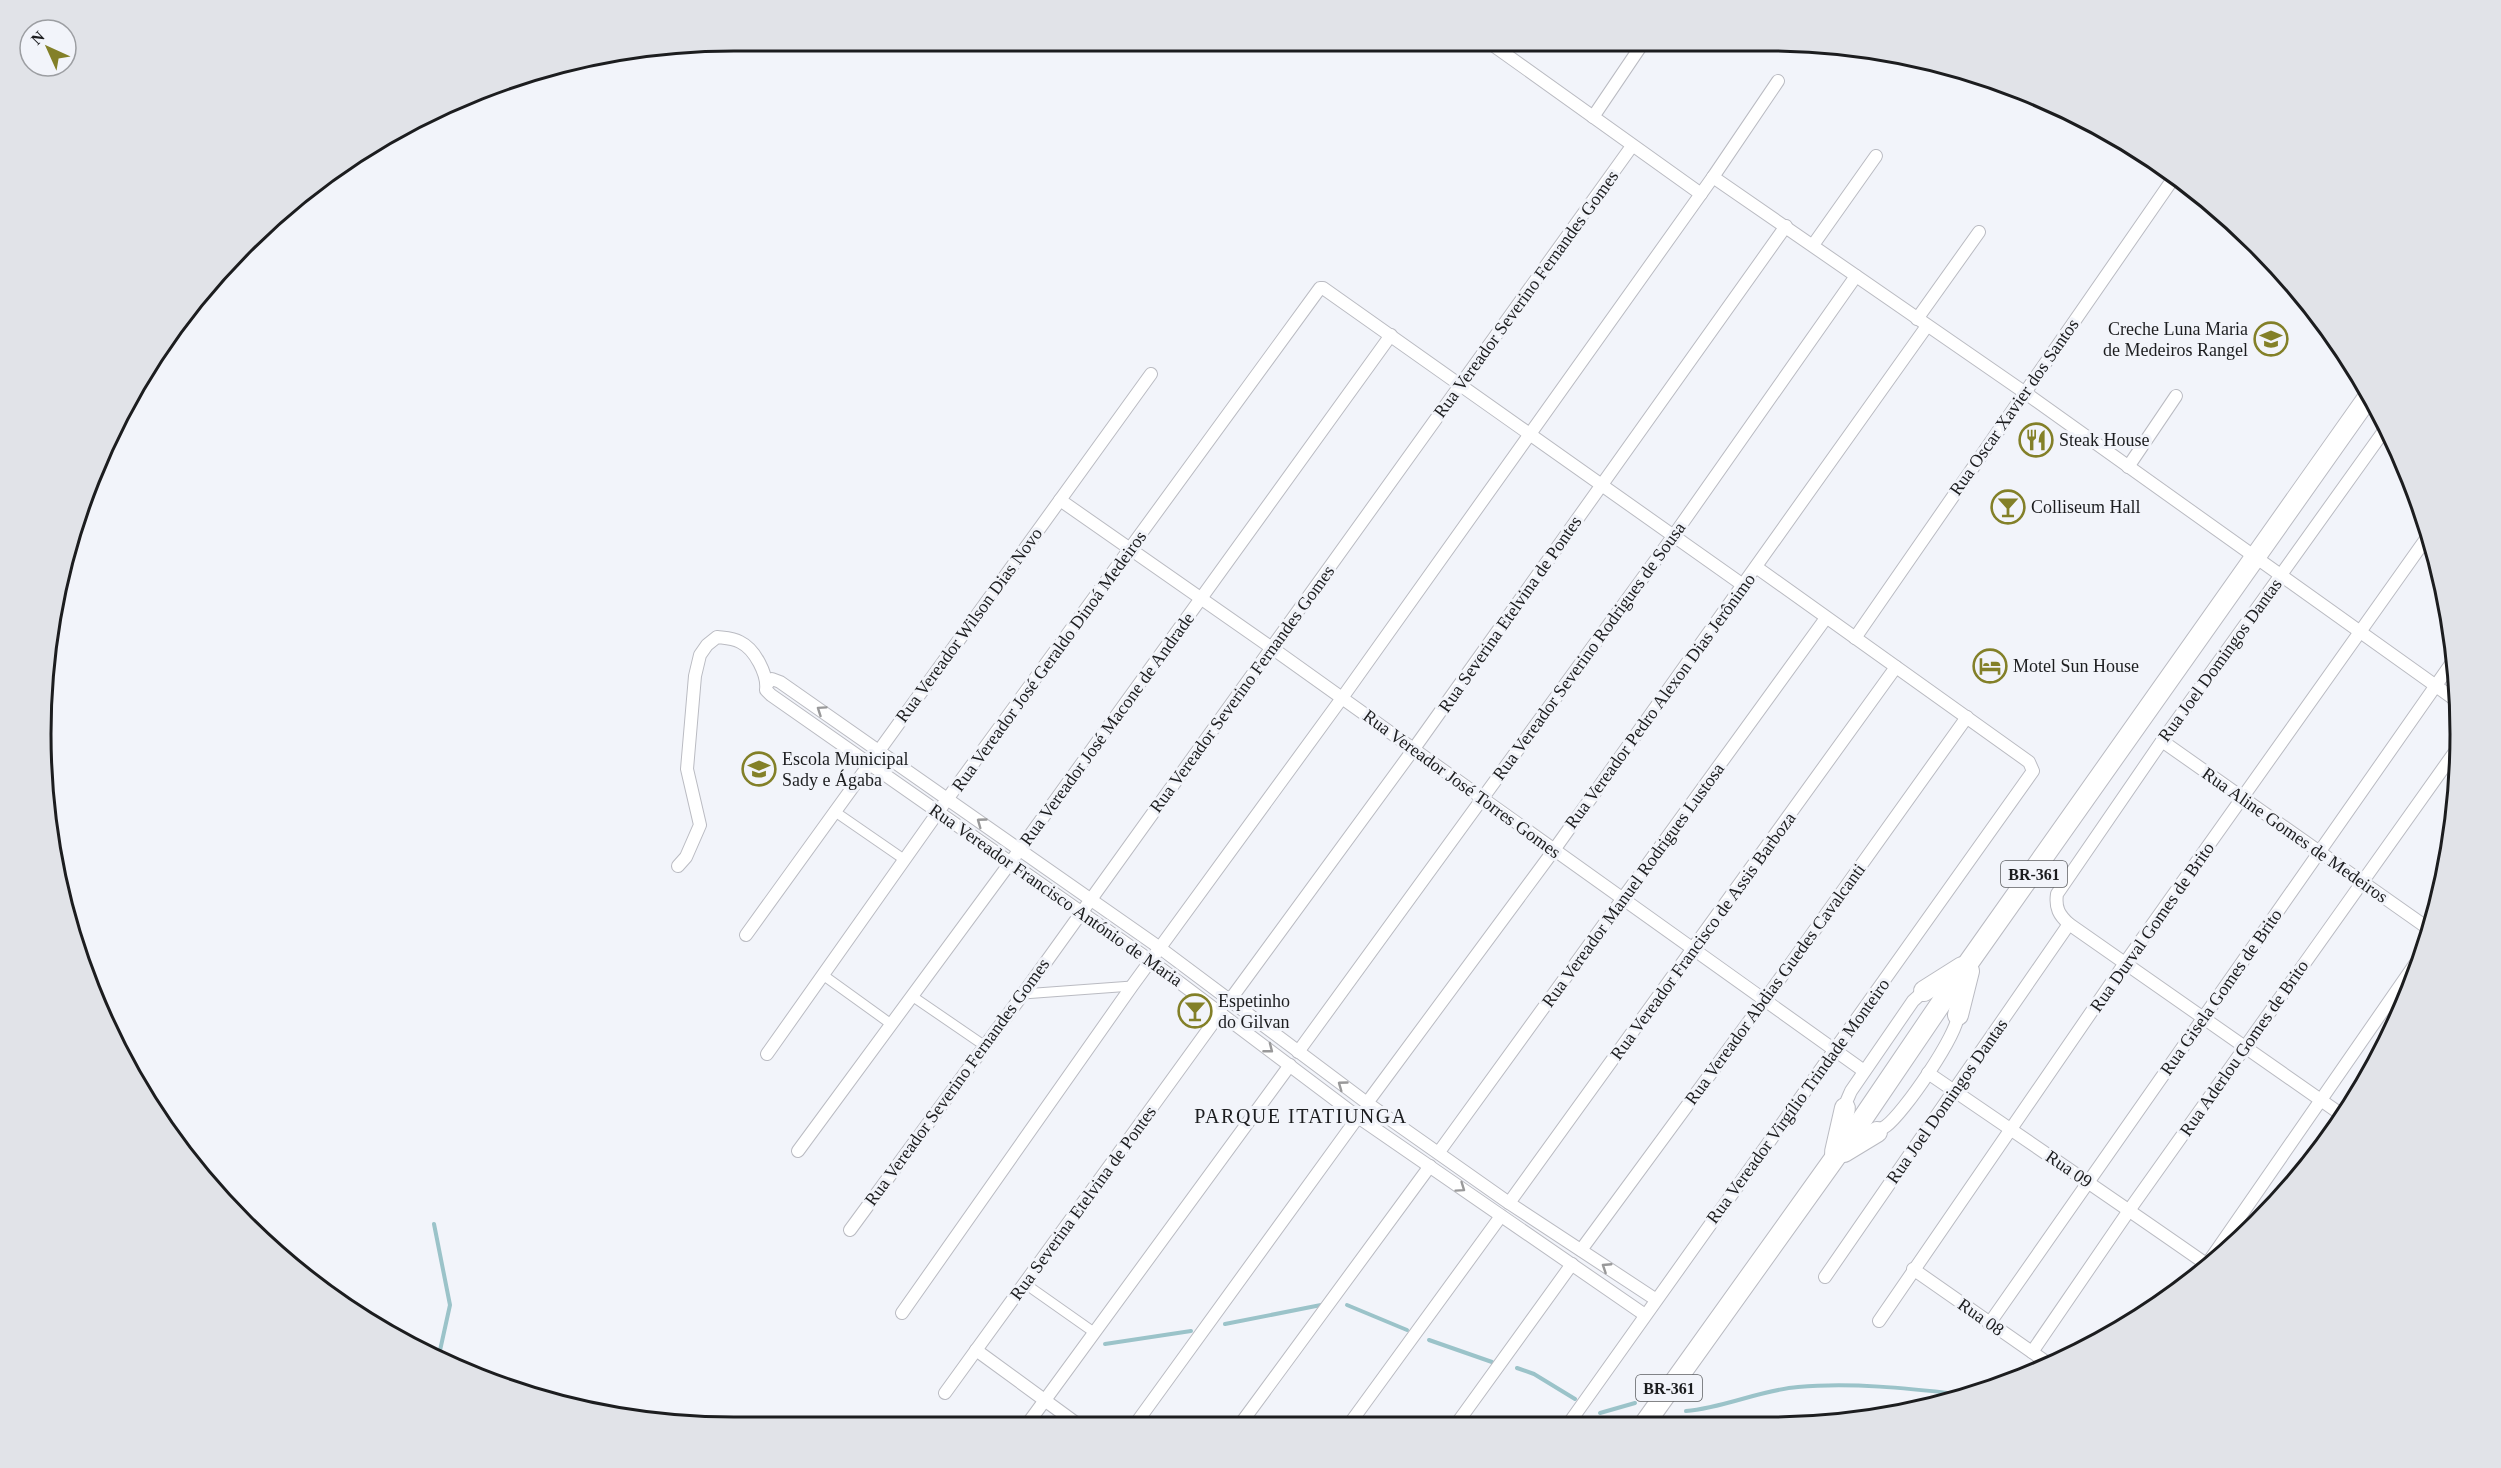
<svg xmlns="http://www.w3.org/2000/svg" width="2501" height="1468" font-family="Georgia,serif">
  <rect width="100%" height="100%" fill="#f2f4fa"/>
  <g fill="none" stroke-linecap="round" stroke-linejoin="round">
    <g stroke="#9bc3c9" stroke-width="4">
      <polyline points="434,1224 450,1305 439,1355"/>
      <polyline points="1347,1305 1407,1330"/>
      <polyline points="1225,1324 1321,1305"/>
      <polyline points="1429,1340 1492,1362"/>
      <polyline points="1105,1344 1191,1331"/>
      <polyline points="1517,1368 1534,1374 1575,1399"/>
      <path d="M1686 1411C1724 1408 1760 1390 1798 1387 1854 1382 1913 1389 1968 1395"/>
      <polyline points="1600,1413 1635,1403"/>
    </g>
    <g stroke="#babbc2" stroke-width="11">
      <g id="pedestrian">
        <polyline points="834,811 905,860"/>
        <polyline points="823,975 891,1024"/>
        <polyline points="1023,994 1132,986"/>
        <polyline points="912,996 985,1046"/>
        <polyline points="1024,1283 1095,1333"/>
      </g>
    </g>
    <g stroke="#babbc2" stroke-width="14">
      <g id="minor">
        <polyline points="1490,43 1701,194"/>
        <polyline points="1593,117 1643,43"/>
        <polyline points="1713,177 2024,392 2457,701"/>
        <polyline points="1813,245 1876,156"/>
        <polyline points="1917,319 1979,232"/>
        <polyline points="2128,467 2176,396"/>
        <polyline points="1060,500 1272,648 1864,1071"/>
        <polyline points="1855,638 2175,176"/>
        <polyline points="768,683 772,679 780,682 1160,948 1367,1103 1509,1203 1655,1299"/>
        <polyline points="2162,741 2429,929"/>
        <path d="M678 866 686 857 700 825 687 769 695 676 700 655 707 645 717 637C725 638 733 638 740 642 755 649 768 675 766 690L771 695 1151 961 1358 1117 1645 1315"/>
        <polyline points="746,935 1151,374"/>
        <path d="M1934 990C1946 992 1957 1002 1958 1014 1959 1033 1903 1114 1886 1126 1872 1137 1845 1130 1845 1108 1845 1103 1849 1096 1851 1091L1913 1001 1924 991Z"/>
        <polyline points="1230,1000 1413,750 1786,226"/>
        <polyline points="1298,1052 1674,535 1856,276"/>
        <polyline points="767,1054 948,798 1320,288 1323,288 1743,585"/>
        <path d="M1928 1073C2022 1137 2116 1201 2209 1266"/>
        <polyline points="1367,1103 1554,850 1927,326"/>
        <path d="M2345 1117 2069 924C2059 915 2055 908 2057 894L2162 741 2386 428"/>
        <polyline points="798,1151 1010,863 1391,335"/>
        <polyline points="1439,1152 1826,618"/>
        <polyline points="1509,1203 1896,667"/>
        <polyline points="850,1230 1023,994 1632,146"/>
        <polyline points="1581,1250 1764,1001 1967,717"/>
        <polyline points="1913,1269 2049,1364"/>
        <polyline points="2203,1270 2420,957"/>
        <polyline points="1825,1277 2069,924"/>
        <polyline points="902,1313 1132,986 1342,698 1713,177 1778,81"/>
        <polyline points="1879,1321 2125,963 2428,536"/>
        <polyline points="1989,1324 2453,661"/>
        <polyline points="976,1350 1080,1426"/>
        <polyline points="2032,1352 2130,1209 2459,746"/>
        <polyline points="945,1393 1221,1012"/>
        <polyline points="1026,1426 1290,1065"/>
        <polyline points="1134,1426 1358,1117"/>
        <polyline points="1239,1426 1430,1166"/>
        <polyline points="1348,1426 1501,1216"/>
        <polyline points="1455,1426 1572,1264"/>
        <polyline points="1567,1426 2033,771 2029,762 1756,567"/>
      </g>
    </g>
    <g stroke="#babbc2" stroke-width="22">
      <g id="primary">
        <polyline points="1924,991 1962,967"/>
        <polyline points="1958,1015 1969,971"/>
        <polyline points="1835,1152 1845,1108"/>
        <polyline points="1844,1152 1877,1132"/>
        <polyline points="1643,1426 1857,1127 1969,962 2369,396"/>
      </g>
    </g>
    <use href="#pedestrian" stroke="#fff" stroke-width="9"/>
    <use href="#minor" stroke="#fff" stroke-width="12"/>
    <use href="#primary" stroke="#fff" stroke-width="20"/>
  </g>
  <defs><path id="oneway-chevron" d="M-2-3.5L2.5 0L-2 3.5" fill="none" stroke-width="1.6" stroke-linecap="round" stroke-linejoin="round" transform="scale(1.5)"/></defs>
  <g stroke="#99999a">
    <use href="#oneway-chevron" transform="translate(821 710) rotate(-146)"/>
    <use href="#oneway-chevron" transform="translate(981 822) rotate(-144)"/>
    <use href="#oneway-chevron" transform="translate(1269 1049) rotate(38)"/>
    <use href="#oneway-chevron" transform="translate(1342 1085) rotate(-144)"/>
    <use href="#oneway-chevron" transform="translate(1461 1188) rotate(35)"/>
    <use href="#oneway-chevron" transform="translate(1606 1267) rotate(-147)"/>
  </g>
  <defs>
    <g id="school-ring" transform="scale(1.725)"><circle r="9.5" fill="#f2f4fa" stroke="#838028" stroke-width="1.5"/><path d="M0-5L7-2L0 1L-7-2ZM-4 1L0 2.5L4 1V4Q0 6-4 4Z" fill="#838028"/></g>
    <g id="restaurant-ring" transform="scale(1.725)"><circle r="9.5" fill="#f2f4fa" stroke="#838028" stroke-width="1.5"/><path d="M-5-6h1v4h1v-4h1v4h1v-4h1v5L-1.5 .5V6h-2V.5L-5-1ZM5-6V6H3V1.5H1.5Q1.5-4 5-6Z" fill="#838028"/></g>
    <g id="bar-ring" transform="scale(1.725)"><circle r="9.5" fill="#f2f4fa" stroke="#838028" stroke-width="1.5"/><path d="M-6-5H6L.8 .8V4.5H3.5V6h-7V4.5H-.8V.8Z" fill="#838028"/></g>
    <g id="hotel-ring" transform="scale(1.725)"><circle r="9.5" fill="#f2f4fa" stroke="#838028" stroke-width="1.5"/><path d="M-6-4.5h1.5V1H6V5H4.5V3h-9V5H-6ZM-4 0a1.8 1.8 0 1 1 3.6 0ZM.5 0V-2.5h3Q6-2.5 6 0Z" fill="#838028"/></g>
  </defs>
  <g fill-rule="evenodd">
    <use href="#school-ring" x="2271" y="339"/>
    <use href="#restaurant-ring" x="2036" y="440"/>
    <use href="#bar-ring" x="2008" y="507"/>
    <use href="#hotel-ring" x="1990" y="666"/>
    <use href="#school-ring" x="759" y="769"/>
    <use href="#bar-ring" x="1195" y="1011"/>
  </g>
  <g text-anchor="middle" dominant-baseline="central" stroke-width="6" stroke-linejoin="round" paint-order="stroke">
    <g fill="#f2f4fa" stroke="#5c5e61" stroke-width="1.5">
      <rect x="2001" y="861" width="66" height="26" rx="4.5"/>
      <rect x="1636" y="1375" width="66" height="26" rx="4.5"/>
    </g>
    <g font-size="16" font-weight="bold" fill="#1c1d1f">
      <text x="2034" y="874">BR-361</text>
      <text x="1669" y="1388">BR-361</text>
    </g>
    <g font-size="18" fill="#1c1d1f" stroke="#f2f4fa">
      <text transform="translate(1526 294) rotate(-54)">Rua Vereador Severino Fernandes Gomes</text>
      <text transform="translate(2014 407) rotate(-55)">Rua Oscar Xavier dos Santos</text>
      <text transform="translate(1510 614) rotate(-55)">Rua Severina Etelvina de Pontes</text>
      <text transform="translate(969 625) rotate(-54)">Rua Vereador Wilson Dias Novo</text>
      <text transform="translate(1589 651) rotate(-54)">Rua Vereador Severino Rodrigues de Sousa</text>
      <text transform="translate(2220 660) rotate(-54)">Rua Joel Domingos Dantas</text>
      <text transform="translate(1049 661) rotate(-54)">Rua Vereador José Geraldo Dinoá Medeiros</text>
      <text transform="translate(1242 689) rotate(-54)">Rua Vereador Severino Fernandes Gomes</text>
      <text transform="translate(1660 701) rotate(-54)">Rua Vereador Pedro Alexon Dias Jerônimo</text>
      <text transform="translate(1107 729) rotate(-54)">Rua Vereador José Macone de Andrade</text>
      <text transform="translate(1462 784) rotate(36)">Rua Vereador José Torres Gomes</text>
      <text transform="translate(2295 835) rotate(35)">Rua Aline Gomes de Medeiros</text>
      <text transform="translate(1633 885) rotate(-54)">Rua Vereador Manuel Rodrigues Lustosa</text>
      <text transform="translate(1056 895) rotate(35)">Rua Vereador Francisco António de Maria</text>
      <text transform="translate(2152 927) rotate(-55)">Rua Durval Gomes de Brito</text>
      <text transform="translate(1703 936) rotate(-54)">Rua Vereador Francisco de Assis Barboza</text>
      <text transform="translate(1775 984) rotate(-54)">Rua Vereador Abdias Guedes Cavalcanti</text>
      <text transform="translate(2221 992) rotate(-55)">Rua Gisela Gomes de Brito</text>
      <text transform="translate(2244 1048) rotate(-55)">Rua Aderlou Gomes de Brito</text>
      <text transform="translate(957 1082) rotate(-54)">Rua Vereador Severino Fernandes Gomes</text>
      <text transform="translate(1798 1101) rotate(-54)">Rua Vereador Virgílio Trindade Monteiro</text>
      <text transform="translate(1947 1101) rotate(-55)">Rua Joel Domingos Dantas</text>
      <text transform="translate(2069 1169) rotate(34)">Rua 09</text>
      <text transform="translate(1083 1203) rotate(-54)">Rua Severina Etelvina de Pontes</text>
      <text transform="translate(1981 1317) rotate(35)">Rua 08</text>
    </g>
    <g font-size="18" fill="#1c1d1f" stroke="#f2f4fa" text-anchor="start">
      <text x="2248" y="329" text-anchor="end">Creche Luna Maria<tspan x="2248" dy="21">de Medeiros Rangel</tspan></text>
      <text x="2059" y="440">Steak House</text>
      <text x="2031" y="507">Colliseum Hall</text>
      <text x="2013" y="666">Motel Sun House</text>
      <text x="782" y="759">Escola Municipal<tspan x="782" dy="21">Sady e Ágaba</tspan></text>
      <text x="1218" y="1001">Espetinho<tspan x="1218" dy="21">do Gilvan</tspan></text>
    </g>
    <g font-size="20" letter-spacing="1.5" fill="#1c1d1f" stroke="#f2f4fa">
      <text x="1301" y="1116">PARQUE ITATIUNGA</text>
    </g>
  </g>
  <path d="M0 0H2501V1468H0ZM734 51H1767A683 683 0 0 1 2450 734V734A683 683 0 0 1 1767 1417H734A683 683 0 0 1 51 734V734A683 683 0 0 1 734 51Z" fill="#e1e3e8" fill-rule="evenodd"/>
  <path fill="none" stroke="#1c1d1f" stroke-width="3" d="M734 51H1767A683 683 0 0 1 2450 734V734A683 683 0 0 1 1767 1417H734A683 683 0 0 1 51 734V734A683 683 0 0 1 734 51Z"/>
  <g transform="translate(48 48) rotate(315)"><circle r="28" fill="#f2f4fa" stroke="#9c9ea2" stroke-width="1.5"/>
  <path d="M0-4.5L10 22L0 15L-10 22Z" fill="#838028"/>
  <text y="-9" font-size="16" font-weight="bold" text-anchor="middle" fill="#1c1d1f">N</text>
  </g>
</svg>
